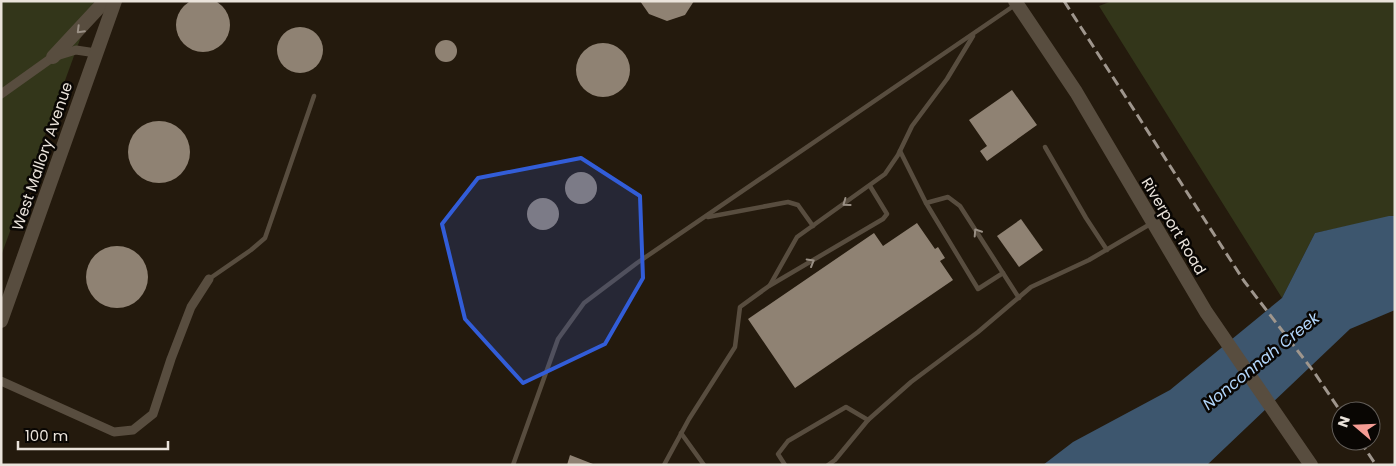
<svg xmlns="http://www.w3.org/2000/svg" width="1396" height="466" font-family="Poppins,sans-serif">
  <rect width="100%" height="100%" fill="#241a0d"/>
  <g fill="#33361a">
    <polygon points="1,1 94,1 1,256"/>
    <polygon points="1112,1 1395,1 1395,216 1315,233 1282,298 1099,6"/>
  </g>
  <polygon fill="#3d566e" points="1389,216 1395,216 1395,310 1350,329 1207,465 1043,465 1073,442 1170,390 1282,298 1315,233"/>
  <g fill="#8f8273">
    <circle cx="203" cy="25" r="27"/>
    <polygon points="640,1 694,1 685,15 667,21 649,14"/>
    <circle cx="300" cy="50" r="23"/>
    <circle cx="446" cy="51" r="11"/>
    <circle cx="603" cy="70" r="27"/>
    <polygon points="1012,90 1037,125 987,161 980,151 987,146 969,120"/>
    <circle cx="159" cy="152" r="31"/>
    <circle cx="581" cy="188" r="16"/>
    <circle cx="543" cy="214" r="16"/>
    <polygon points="1021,219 1043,250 1019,267 997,236"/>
    <polygon points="917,223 935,249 938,247 945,258 940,261 953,280 795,388 748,319 874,233 883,246"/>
    <circle cx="117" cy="277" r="31"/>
    <polygon points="570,455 593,464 593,465 567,465"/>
  </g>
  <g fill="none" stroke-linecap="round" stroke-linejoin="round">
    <g stroke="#584d3f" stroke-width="4.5">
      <polyline points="1045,147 1086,218 1107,250"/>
      <polyline points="900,151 926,203 978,289 1003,273"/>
      <polyline points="926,203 948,197 960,206 1019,298"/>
      <polyline points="708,217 788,202 798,205 813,226"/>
      <polyline points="209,279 251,250 265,238 314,96"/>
      <polyline points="770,285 797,237 885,174 898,155 912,126 947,79 973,36"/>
      <polyline points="681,433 704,465"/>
      <polyline points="513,465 558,339 584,303 637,263 1015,5"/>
      <polyline points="664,465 689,419 735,347 740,307 769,286 883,219 887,214 870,186"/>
      <polyline points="785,465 778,454 788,441 846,407 868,420"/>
      <polyline points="828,465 835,460 868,420 911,382 978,332 1031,287 1089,260 1152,223"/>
    </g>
    <g stroke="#584d3f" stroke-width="9">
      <polyline points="1,94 53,57 76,50 96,53"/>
      <polyline points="1,381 114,432 133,430 153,414 171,359 191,307 209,279"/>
    </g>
    <g stroke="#584d3f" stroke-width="14">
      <polyline points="1015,1 1076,92 1206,312 1311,465"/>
      <polyline points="53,57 105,1"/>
      <polyline points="1,321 115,1"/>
    </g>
    <g stroke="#9f968d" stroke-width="3" stroke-dasharray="10 5" stroke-linecap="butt">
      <polyline points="1064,1 1244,281 1314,372 1341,412"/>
      <polyline points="1360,441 1376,465"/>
    </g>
  </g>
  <defs><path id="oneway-chevron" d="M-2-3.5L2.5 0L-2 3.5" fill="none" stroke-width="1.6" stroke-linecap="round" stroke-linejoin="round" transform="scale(1.25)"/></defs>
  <g stroke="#9a9085">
    <use href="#oneway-chevron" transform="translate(80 30) rotate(135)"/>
    <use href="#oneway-chevron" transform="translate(846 203) rotate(144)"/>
    <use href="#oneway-chevron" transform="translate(977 232) rotate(-123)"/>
    <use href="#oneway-chevron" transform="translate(811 262) rotate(-30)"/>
  </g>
  <path fill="#325dd8" fill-opacity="0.2" stroke="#325dd8" stroke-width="4" stroke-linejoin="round" d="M581 158 640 196 643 278 605 344 523 383 465 319 442 224 478 178Z"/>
  <g text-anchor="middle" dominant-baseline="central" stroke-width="5" stroke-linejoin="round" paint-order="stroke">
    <g font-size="15" fill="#eae3db" stroke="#090603">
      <text transform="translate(42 156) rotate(-71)">West Mallory Avenue</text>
      <text transform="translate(1174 226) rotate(59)">Riverport Road</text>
    </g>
    <g font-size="16" font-style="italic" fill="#b1d5fa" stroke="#090603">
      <text transform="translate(1261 361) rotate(-39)">Nonconnah Creek</text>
    </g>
  </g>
  <rect width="1396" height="466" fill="none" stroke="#eae3db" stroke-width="5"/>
  <g transform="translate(1356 426) rotate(289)"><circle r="24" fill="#090603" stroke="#635e59"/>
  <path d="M0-4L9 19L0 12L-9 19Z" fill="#f59c94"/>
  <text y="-8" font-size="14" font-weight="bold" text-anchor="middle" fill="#eae3db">N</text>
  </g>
  <path d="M18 441v8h150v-8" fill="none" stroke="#eae3db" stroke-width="2.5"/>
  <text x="25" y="441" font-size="15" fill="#eae3db" stroke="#090603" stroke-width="4" paint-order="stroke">100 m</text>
</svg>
